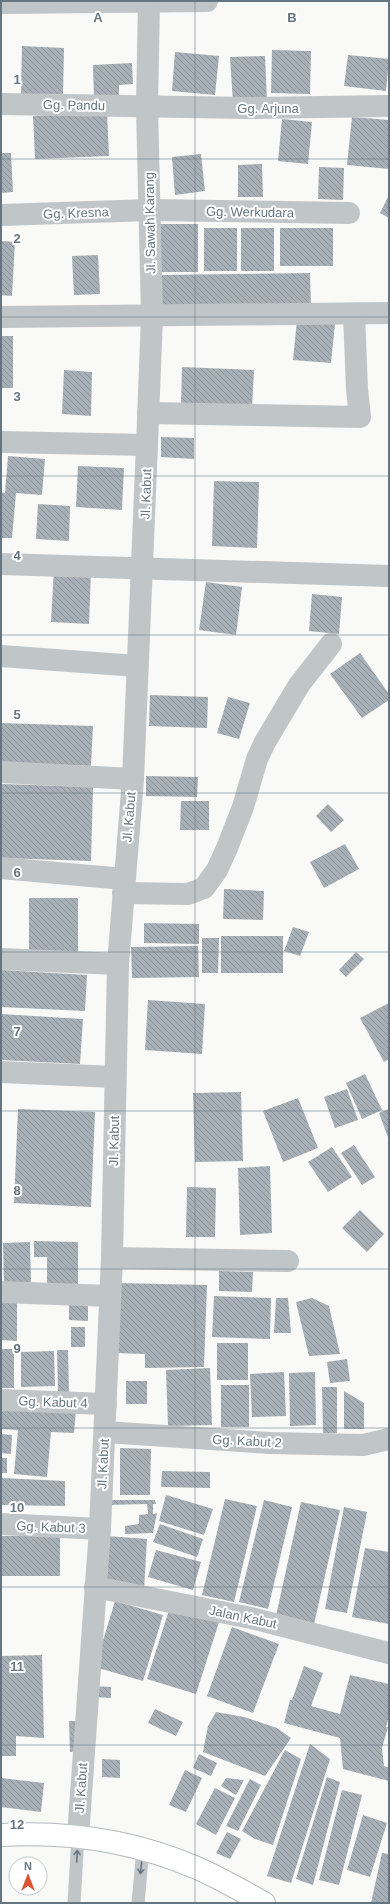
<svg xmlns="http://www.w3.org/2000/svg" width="390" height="1904" font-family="Arial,sans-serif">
  <defs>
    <pattern id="building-back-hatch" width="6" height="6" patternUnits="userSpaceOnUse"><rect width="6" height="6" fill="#a7b0b6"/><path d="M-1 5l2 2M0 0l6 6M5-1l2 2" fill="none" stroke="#8c9499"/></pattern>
  </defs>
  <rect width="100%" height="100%" fill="#f9f9f7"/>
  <g fill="url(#building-back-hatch)">
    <polygon points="22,46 64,48 63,96 21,95"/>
    <polygon points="272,50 311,51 310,94 271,93"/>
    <polygon points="175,52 219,56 215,95 172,91"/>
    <polygon points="348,55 389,59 386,91 344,86"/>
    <polygon points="265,56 267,101 233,103 230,57"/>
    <polygon points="132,63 133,84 119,85 119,100 94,100 93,65"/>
    <polygon points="107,112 109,156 35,159 33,116"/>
    <polygon points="352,117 389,120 389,169 347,165"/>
    <polygon points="282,119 312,122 308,164 278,161"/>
    <polygon points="1,153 11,153 13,192 1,193"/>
    <polygon points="201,154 205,191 175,195 172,157"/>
    <polygon points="262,164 263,197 238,197 238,165"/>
    <polygon points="319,167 344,168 343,200 318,199"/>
    <polygon points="389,195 389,218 380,213"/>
    <polygon points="156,224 198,224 198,272 157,272"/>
    <rect x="204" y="228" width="33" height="43"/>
    <rect x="241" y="228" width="33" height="43"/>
    <rect x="280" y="228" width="53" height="38"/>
    <polygon points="1,241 15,242 12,296 1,295"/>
    <polygon points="98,255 100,294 74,295 72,256"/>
    <polygon points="310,273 311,308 157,310 157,275"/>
    <polygon points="297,320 335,324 331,363 293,360"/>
    <rect x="1" y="336" width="12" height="52"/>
    <polygon points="182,367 254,370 252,408 181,406"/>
    <polygon points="64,370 92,372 91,416 62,414"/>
    <polygon points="161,437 194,438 194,459 161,457"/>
    <polygon points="8,456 45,459 42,495 16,493 12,538 1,538 1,492 5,493"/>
    <polygon points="78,466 124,468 122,510 76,507"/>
    <polygon points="214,481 259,482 257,548 212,546"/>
    <polygon points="38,504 70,506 69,541 36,539"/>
    <polygon points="54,568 91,570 89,624 51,622"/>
    <polygon points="206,582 242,587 236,635 199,630"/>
    <polygon points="312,594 342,597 339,634 309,631"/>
    <polygon points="360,653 389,694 389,700 362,718 330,674"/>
    <polygon points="150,695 208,697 207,728 149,726"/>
    <polygon points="228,697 250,703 239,739 217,733"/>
    <polygon points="1,723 93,726 91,766 1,763"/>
    <polygon points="146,776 198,777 197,797 146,796"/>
    <polygon points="1,784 93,787 91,861 1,858"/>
    <polygon points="181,801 209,801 209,830 180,830"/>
    <polygon points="328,804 344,820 331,832 316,816"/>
    <polygon points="345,844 359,869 324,888 310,862"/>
    <polygon points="224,889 264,891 263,920 223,919"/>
    <rect x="29" y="898" width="49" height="54"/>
    <polygon points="144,923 199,924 199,944 144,943"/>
    <polygon points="293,927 309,932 300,956 284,951"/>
    <rect x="221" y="936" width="62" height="37"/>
    <polygon points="202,938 219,938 218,973 202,973"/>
    <polygon points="198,946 199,977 132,978 131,947"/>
    <polygon points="356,952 364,959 346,977 339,970"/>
    <polygon points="1,970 87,975 85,1011 1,1007"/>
    <polygon points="148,1000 205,1004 202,1054 145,1050"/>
    <polygon points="389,1003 389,1059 384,1062 360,1018"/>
    <polygon points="1,1014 83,1019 80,1064 1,1060"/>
    <polygon points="365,1074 382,1110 362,1119 346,1083"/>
    <polygon points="347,1089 358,1120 335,1128 324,1097"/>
    <polygon points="241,1092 243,1161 195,1162 193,1093"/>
    <polygon points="298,1098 318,1148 283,1162 263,1111"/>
    <polygon points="18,1109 95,1112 91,1207 14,1203"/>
    <polygon points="389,1109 389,1140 379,1113"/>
    <polygon points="354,1145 375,1177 362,1185 341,1153"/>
    <polygon points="332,1147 352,1177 328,1192 308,1162"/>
    <polygon points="270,1166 272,1233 240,1235 238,1168"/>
    <polygon points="187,1187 216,1188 215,1237 186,1237"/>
    <polygon points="360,1210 384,1234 367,1252 342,1228"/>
    <polygon points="34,1241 78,1242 78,1289 47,1288 47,1257 34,1257"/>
    <polygon points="30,1242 31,1284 4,1284 3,1243"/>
    <polygon points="219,1271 253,1272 252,1292 219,1291"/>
    <polygon points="117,1283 207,1285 204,1367 145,1368 145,1354 115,1353"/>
    <polygon points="214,1296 271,1298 270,1339 212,1337"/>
    <polygon points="276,1298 288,1298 291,1333 274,1333"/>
    <polygon points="312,1298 329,1306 340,1354 309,1356 296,1302"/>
    <polygon points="1,1303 17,1303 17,1341 1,1340"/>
    <polygon points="69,1305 88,1305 88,1321 69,1320"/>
    <rect x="71" y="1327" width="14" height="20"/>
    <rect x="217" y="1343" width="31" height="37"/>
    <rect x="1" y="1349" width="13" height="39"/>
    <polygon points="57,1350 68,1350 69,1393 58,1393"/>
    <polygon points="54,1351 55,1386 21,1387 21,1352"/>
    <polygon points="347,1359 350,1381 330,1383 327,1362"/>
    <polygon points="210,1368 212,1425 168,1426 166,1370"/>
    <polygon points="284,1372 286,1416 252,1417 250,1374"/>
    <polygon points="315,1372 316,1425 290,1426 289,1373"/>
    <rect x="126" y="1381" width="21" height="23"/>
    <rect x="221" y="1385" width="28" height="42"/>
    <polygon points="322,1387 337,1387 337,1433 323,1433"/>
    <polygon points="344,1391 364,1403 364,1429 344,1429"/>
    <polygon points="1,1405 76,1409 74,1433 51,1432 47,1477 14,1474 18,1430 1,1429"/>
    <polygon points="1,1434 12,1435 11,1454 1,1453"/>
    <polygon points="120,1448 151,1449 150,1495 120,1495"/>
    <rect x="1" y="1458" width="6" height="15"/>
    <polygon points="162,1471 210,1472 210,1488 161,1487"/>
    <polygon points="1,1478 65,1481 65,1506 1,1505"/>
    <polygon points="166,1495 213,1509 204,1535 159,1521"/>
    <polygon points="225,1499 257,1506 234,1602 202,1595"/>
    <polygon points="106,1500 155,1500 156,1504 153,1504 153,1514 157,1513 153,1533 125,1534 125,1526 139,1524 139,1515 148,1514 147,1504 106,1505"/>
    <polygon points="264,1500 292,1507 268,1609 239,1602"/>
    <polygon points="301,1502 340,1510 314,1624 276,1616"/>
    <polygon points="344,1507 367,1512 347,1613 325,1609"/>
    <polygon points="160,1524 203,1539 197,1557 153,1542"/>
    <rect x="1" y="1536" width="59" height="40"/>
    <polygon points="107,1536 147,1539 144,1590 103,1586"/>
    <polygon points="365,1548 389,1552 389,1624 352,1617"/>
    <polygon points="156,1550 201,1562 193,1590 148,1577"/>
    <polygon points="115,1601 163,1615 143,1681 95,1667"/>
    <polygon points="170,1607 219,1622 196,1694 147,1679"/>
    <polygon points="232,1627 279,1644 253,1713 207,1696"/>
    <polygon points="42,1655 44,1738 16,1736 16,1756 1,1756 1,1656"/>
    <polygon points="304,1666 323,1673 311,1706 340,1714 350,1675 389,1684 389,1716 386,1727 388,1727 382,1748 384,1766 389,1768 389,1781 343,1769 340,1738 284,1723 290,1700 292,1700"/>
    <polygon points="93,1686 111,1687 111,1698 93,1697"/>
    <polygon points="155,1709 183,1722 176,1736 148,1723"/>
    <polygon points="216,1712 244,1717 277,1728 291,1738 265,1776 203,1752 208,1726"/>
    <polygon points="69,1721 77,1721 78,1751 70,1752"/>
    <polygon points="310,1744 330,1759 291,1883 267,1876"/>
    <polygon points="285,1750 301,1759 273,1845 255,1839 242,1831"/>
    <polygon points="199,1754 217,1763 211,1776 193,1768"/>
    <polygon points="102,1759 120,1760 120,1778 102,1777"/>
    <polygon points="185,1770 202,1778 186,1812 169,1805"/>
    <polygon points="327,1777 340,1782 313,1885 296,1879"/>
    <polygon points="1,1778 44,1783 41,1812 1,1807"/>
    <polygon points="226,1778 244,1780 236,1795 221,1786"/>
    <polygon points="250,1779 261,1785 238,1831 226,1826"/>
    <polygon points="215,1788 235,1798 216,1835 196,1824"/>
    <polygon points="342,1790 362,1795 339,1885 319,1880"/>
    <polygon points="363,1815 387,1823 370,1877 347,1870"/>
    <polygon points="227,1832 241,1839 230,1859 216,1853"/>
    <polygon points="382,1853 389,1854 389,1903 371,1903"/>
  </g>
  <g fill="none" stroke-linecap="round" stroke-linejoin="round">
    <g stroke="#b3b9bd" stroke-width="24">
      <path id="secondary" d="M1 1835C68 1831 135 1841 197 1868 220 1878 242 1891 264 1903"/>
    </g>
    <g stroke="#c0c5c8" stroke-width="13">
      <polyline points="74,1903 78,1836"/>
      <polyline points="138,1903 143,1849"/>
    </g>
    <g stroke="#c0c5c8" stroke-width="22">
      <polyline points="1,3 207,1"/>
      <polyline points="1,104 248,108 389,106"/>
      <polyline points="1,215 150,210 349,213"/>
      <polyline points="1,317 389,313"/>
      <polyline points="148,413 360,417 357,389 354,314"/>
      <polyline points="1,442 147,445"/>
      <polyline points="1,564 389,576"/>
      <polyline points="1,656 137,666"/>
      <polyline points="1,772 133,779"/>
      <polyline points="1,868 124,879"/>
      <polyline points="123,893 188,894 204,888 217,870 227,848 243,807 257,759 265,742 299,685 331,644"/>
      <polyline points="1,959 118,964"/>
      <polyline points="1,1072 115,1077"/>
      <polyline points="112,1258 288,1261"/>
      <polyline points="1,1292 110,1296"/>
      <polyline points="1,1400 106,1404"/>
      <polyline points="105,1432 270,1443 363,1445 389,1439"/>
      <polyline points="1,1524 100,1529"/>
      <polyline points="95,1587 251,1618 389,1653"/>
      <polyline points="78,1836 100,1529 112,1258 118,964 133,779 147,445 152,316 147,107 149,1"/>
    </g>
    <use href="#secondary" stroke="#fff" stroke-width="22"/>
  </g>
  <defs><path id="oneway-shaft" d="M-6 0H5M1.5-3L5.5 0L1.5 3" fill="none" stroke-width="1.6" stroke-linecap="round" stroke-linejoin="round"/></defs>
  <g stroke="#657680">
    <use href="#oneway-shaft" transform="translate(77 1856) rotate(-87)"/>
    <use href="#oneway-shaft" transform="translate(141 1868) rotate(96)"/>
  </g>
  <path fill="none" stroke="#657680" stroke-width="1" stroke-opacity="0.55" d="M195 1V1903M1 159H389M1 317H389M1 476H389M1 635H389M1 793H389M1 952H389M1 1111H389M1 1269H389M1 1428H389M1 1587H389M1 1745H389"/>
  <g text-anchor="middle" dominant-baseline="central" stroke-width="4" stroke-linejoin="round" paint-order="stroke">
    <g font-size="13" fill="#657680" stroke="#fff">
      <text transform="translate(74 105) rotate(1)">Gg. Pandu</text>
      <text x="268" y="108">Gg. Arjuna</text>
      <text transform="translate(250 212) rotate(1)">Gg. Werkudara</text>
      <text transform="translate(76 213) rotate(-2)">Gg. Kresna</text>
      <text transform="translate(150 223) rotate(-91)">Jl. Sawah Karang</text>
      <text transform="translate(146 494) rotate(-88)">Jl. Kabut</text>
      <text transform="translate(129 817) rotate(-85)">Jl. Kabut</text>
      <text transform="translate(114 1141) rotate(-89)">Jl. Kabut</text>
      <text transform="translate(53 1402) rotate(2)">Gg. Kabut 4</text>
      <text transform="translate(247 1441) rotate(3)">Gg. Kabut 2</text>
      <text transform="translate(103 1464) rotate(-87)">Jl. Kabut</text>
      <text transform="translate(51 1527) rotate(2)">Gg. Kabut 3</text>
      <text transform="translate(243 1617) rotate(12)">Jalan Kabut</text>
      <text transform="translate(81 1788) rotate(-86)">Jl. Kabut</text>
    </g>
  </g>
  <g font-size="13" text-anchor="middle" font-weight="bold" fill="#657680" stroke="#fff" stroke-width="4" stroke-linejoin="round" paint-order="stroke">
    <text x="98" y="22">A</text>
    <text x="292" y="22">B</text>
    <text x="17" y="84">1</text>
    <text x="17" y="243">2</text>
    <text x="17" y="401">3</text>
    <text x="17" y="560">4</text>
    <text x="17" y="719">5</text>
    <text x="17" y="877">6</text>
    <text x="17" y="1036">7</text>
    <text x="17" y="1195">8</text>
    <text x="17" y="1353">9</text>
    <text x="17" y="1512">10</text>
    <text x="17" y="1671">11</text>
    <text x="17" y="1829">12</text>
  </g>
  <rect width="390" height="1904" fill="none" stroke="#657680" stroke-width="4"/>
  <g transform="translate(28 1876)"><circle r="19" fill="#ffffff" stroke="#c1c8cc"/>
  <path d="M0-3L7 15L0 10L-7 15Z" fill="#dc5333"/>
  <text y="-6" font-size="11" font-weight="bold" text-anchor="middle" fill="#657680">N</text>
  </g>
</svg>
